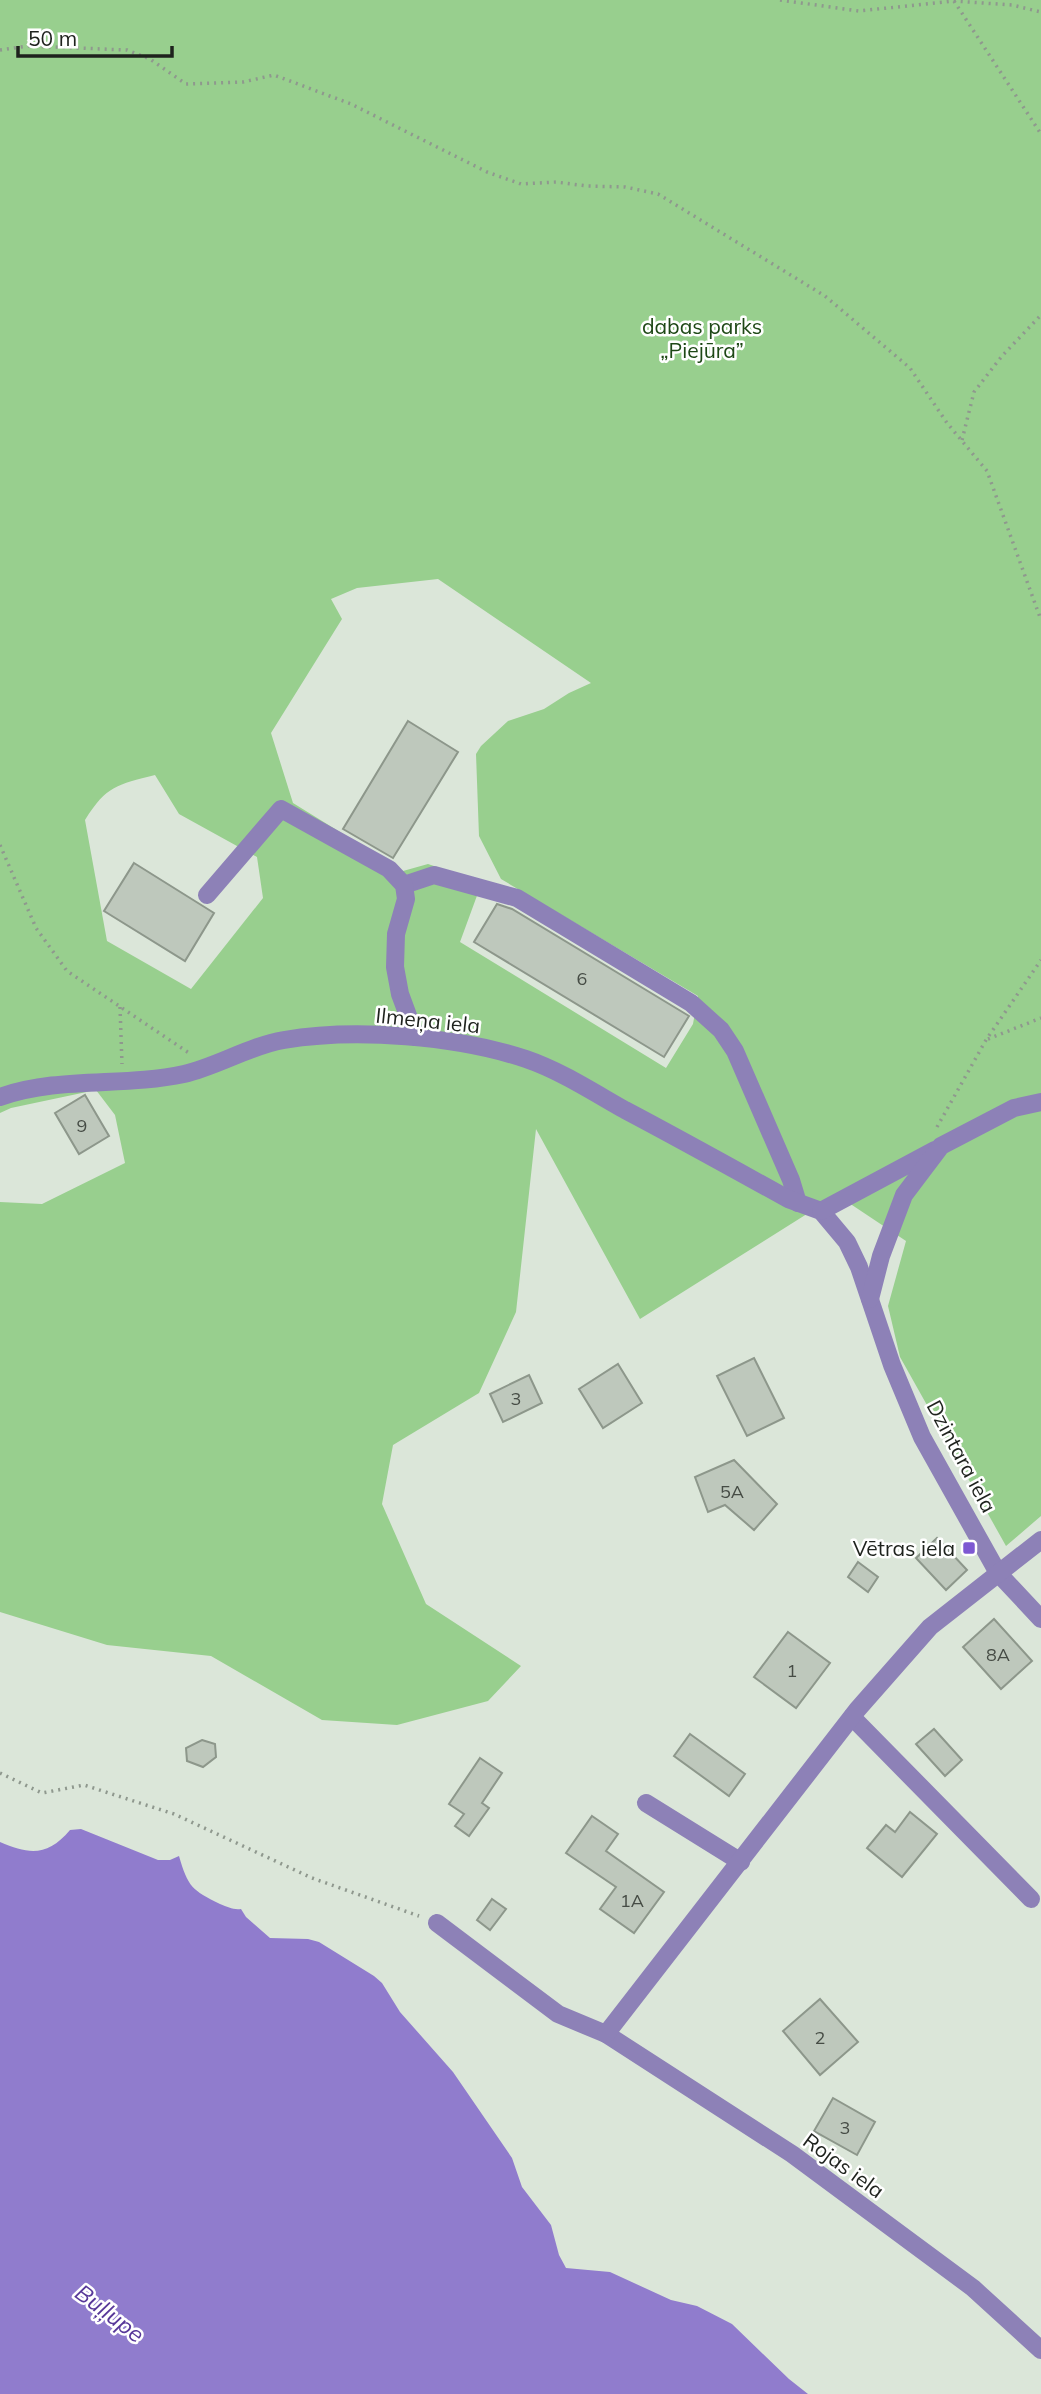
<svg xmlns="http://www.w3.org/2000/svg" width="1041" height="2394" font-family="Mulish,sans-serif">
  <rect width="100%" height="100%" fill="#dbe6d9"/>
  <path fill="#98cf8e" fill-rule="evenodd" d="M0 0H1041V1516L1006 1546 900 1357 888 1306 906 1241 837 1195 640 1319 536 1129 516 1312 479 1393 393 1445 382 1504 426 1604 521 1666 488 1701 397 1725 322 1720 211 1656 107 1645 0 1612V1202L42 1204 125 1163 115 1115 96 1090 11 1108 0 1113ZM438 579 591 683 569 693 544 709 508 721 481 746 476 754 479 836 501 879 698 996 693 1024 666 1068 460 942 482 882 428 864 403 871 293 803 271 733 342 619 331 599 357 588ZM155 775 179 814 257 857 263 898 191 989 107 941 85 820C107 785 117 785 155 775Z"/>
  <path fill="#907ccd" d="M81 1829 158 1860H170L179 1856C188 1887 192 1890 220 1904 228 1907 233 1910 241 1909L246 1917 270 1938 308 1939 319 1942 374 1976 382 1983 400 2012 453 2072 512 2158 522 2187 551 2225 559 2255 566 2268 610 2272 671 2300 697 2306 732 2324 789 2379 808 2394H0V1842C30 1855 48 1856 70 1830Z"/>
  <g fill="#bec8bc" stroke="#8d978b" stroke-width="2">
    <polygon points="408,721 458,752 393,858 343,829"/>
    <polygon points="134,863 214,913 185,961 104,911"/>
    <polygon points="497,904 512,909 689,1016 664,1057 474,942"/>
    <polygon points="85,1095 109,1136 79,1154 55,1113"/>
    <polygon points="754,1358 784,1418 747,1436 717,1376"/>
    <polygon points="618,1364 642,1403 603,1428 579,1389"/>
    <polygon points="529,1375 542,1403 503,1422 490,1394"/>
    <polygon points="734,1460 777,1504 754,1530 725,1505 708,1512 695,1477"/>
    <polygon points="937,1538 967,1570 946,1590 916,1558"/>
    <polygon points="858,1562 878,1577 868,1592 848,1577"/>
    <polygon points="994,1619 1032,1661 1001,1689 963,1647"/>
    <polygon points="788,1632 830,1663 796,1708 754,1677"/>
    <polygon points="934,1729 962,1760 945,1776 916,1744"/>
    <polygon points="690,1734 745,1774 729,1796 674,1756"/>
    <polygon points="202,1740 215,1744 216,1757 203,1767 187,1761 186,1748"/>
    <polygon points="480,1758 502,1773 482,1803 489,1808 469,1836 455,1826 464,1814 449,1804"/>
    <polygon points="910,1812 937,1834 902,1877 867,1848 886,1825 895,1832"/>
    <polygon points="592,1816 618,1834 606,1851 664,1892 634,1933 600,1909 616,1887 566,1853"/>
    <polygon points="492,1899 506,1909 490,1930 477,1920"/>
    <polygon points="820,1999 858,2042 820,2075 783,2031"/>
    <polygon points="833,2098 875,2122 857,2155 814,2131"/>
  </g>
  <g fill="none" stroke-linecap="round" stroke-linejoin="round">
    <g stroke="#8f988e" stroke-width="3.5" stroke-dasharray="2 5" stroke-linecap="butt">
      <polyline points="780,0 859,11 954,1 1012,5 1041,12"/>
      <polyline points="954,1 1041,134"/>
      <polyline points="0,50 28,46 127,50 150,59 186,84 243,82 274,75 351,104 487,172 521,184 556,182 587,186 625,187 658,194 825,296 910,368 947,423 987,471 1041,620"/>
      <polyline points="962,440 974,392 1002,356 1041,315"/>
      <polyline points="0,845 36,928 67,971 189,1053"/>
      <polyline points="120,1007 122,1064"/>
      <polyline points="988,1039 1041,1018"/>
      <polyline points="937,1127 986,1040 1041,960"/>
      <polyline points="0,1773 42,1793 84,1785 174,1814 312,1878 419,1916"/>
    </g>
    <g stroke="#8d81b7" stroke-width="18">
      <polyline points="404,885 434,875 517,898 691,1003 721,1030 735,1051 791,1180 798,1203"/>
      <polyline points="207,895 281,809 389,869 404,885 406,899 396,934 395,967 400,994 416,1037"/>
      <path d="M0 1097C59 1076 124 1087 184 1074 218 1066 249 1046 284 1040 356 1028 457 1036 526 1059 561 1071 593 1092 625 1110 680 1139 734 1169 788 1199L821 1211 847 1242 859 1267 892 1365 922 1437 998 1573 1041 1619"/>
      <polyline points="821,1211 935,1150"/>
      <polyline points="870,1299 881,1256 904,1195 941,1146 1014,1108 1041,1102"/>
      <polyline points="852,1717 1031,1899"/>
      <polyline points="646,1803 741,1862"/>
      <polyline points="437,1923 558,2014 606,2034 792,2154 973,2288 1041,2350"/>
      <polyline points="606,2034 857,1710 930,1627 1041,1540"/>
    </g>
  </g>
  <rect fill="#7e58d2" stroke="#fff" stroke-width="2.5" x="962" y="1541" width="14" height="14" rx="3.5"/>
  <g text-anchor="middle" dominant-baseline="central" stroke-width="5" stroke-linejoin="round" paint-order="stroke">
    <g font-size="18" fill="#464c45">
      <text x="582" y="978">6</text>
      <text x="82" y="1125">9</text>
      <text x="516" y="1398">3</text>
      <text x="732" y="1491">5A</text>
      <text x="998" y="1654">8A</text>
      <text x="792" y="1670">1</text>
      <text x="632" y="1900">1A</text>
      <text x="820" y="2037">2</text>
      <text x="845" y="2127">3</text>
    </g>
    <g font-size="21" fill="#1e4816" stroke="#fff">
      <text x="702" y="326">dabas parks<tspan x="702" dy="24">„Piejūra”</tspan></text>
    </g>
    <g font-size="21" fill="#1e221d" stroke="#fff">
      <text transform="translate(428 1020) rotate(6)">Ilmeņa iela</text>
      <text transform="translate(962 1456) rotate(62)">Dzintara iela</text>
      <text transform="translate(844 2165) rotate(36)">Rojas iela</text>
    </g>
    <g font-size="21" fill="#1e221d" stroke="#fff" text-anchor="end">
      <text x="955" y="1548">Vētras iela</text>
    </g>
    <g font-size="23" font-style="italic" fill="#583899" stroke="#fff">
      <text transform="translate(110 2313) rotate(37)">Buļļupe</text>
    </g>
  </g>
  <path d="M18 46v10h154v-10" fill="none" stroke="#1e221d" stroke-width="3.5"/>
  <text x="28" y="46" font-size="21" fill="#1e221d" stroke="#ffffff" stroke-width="5" paint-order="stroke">50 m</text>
</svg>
